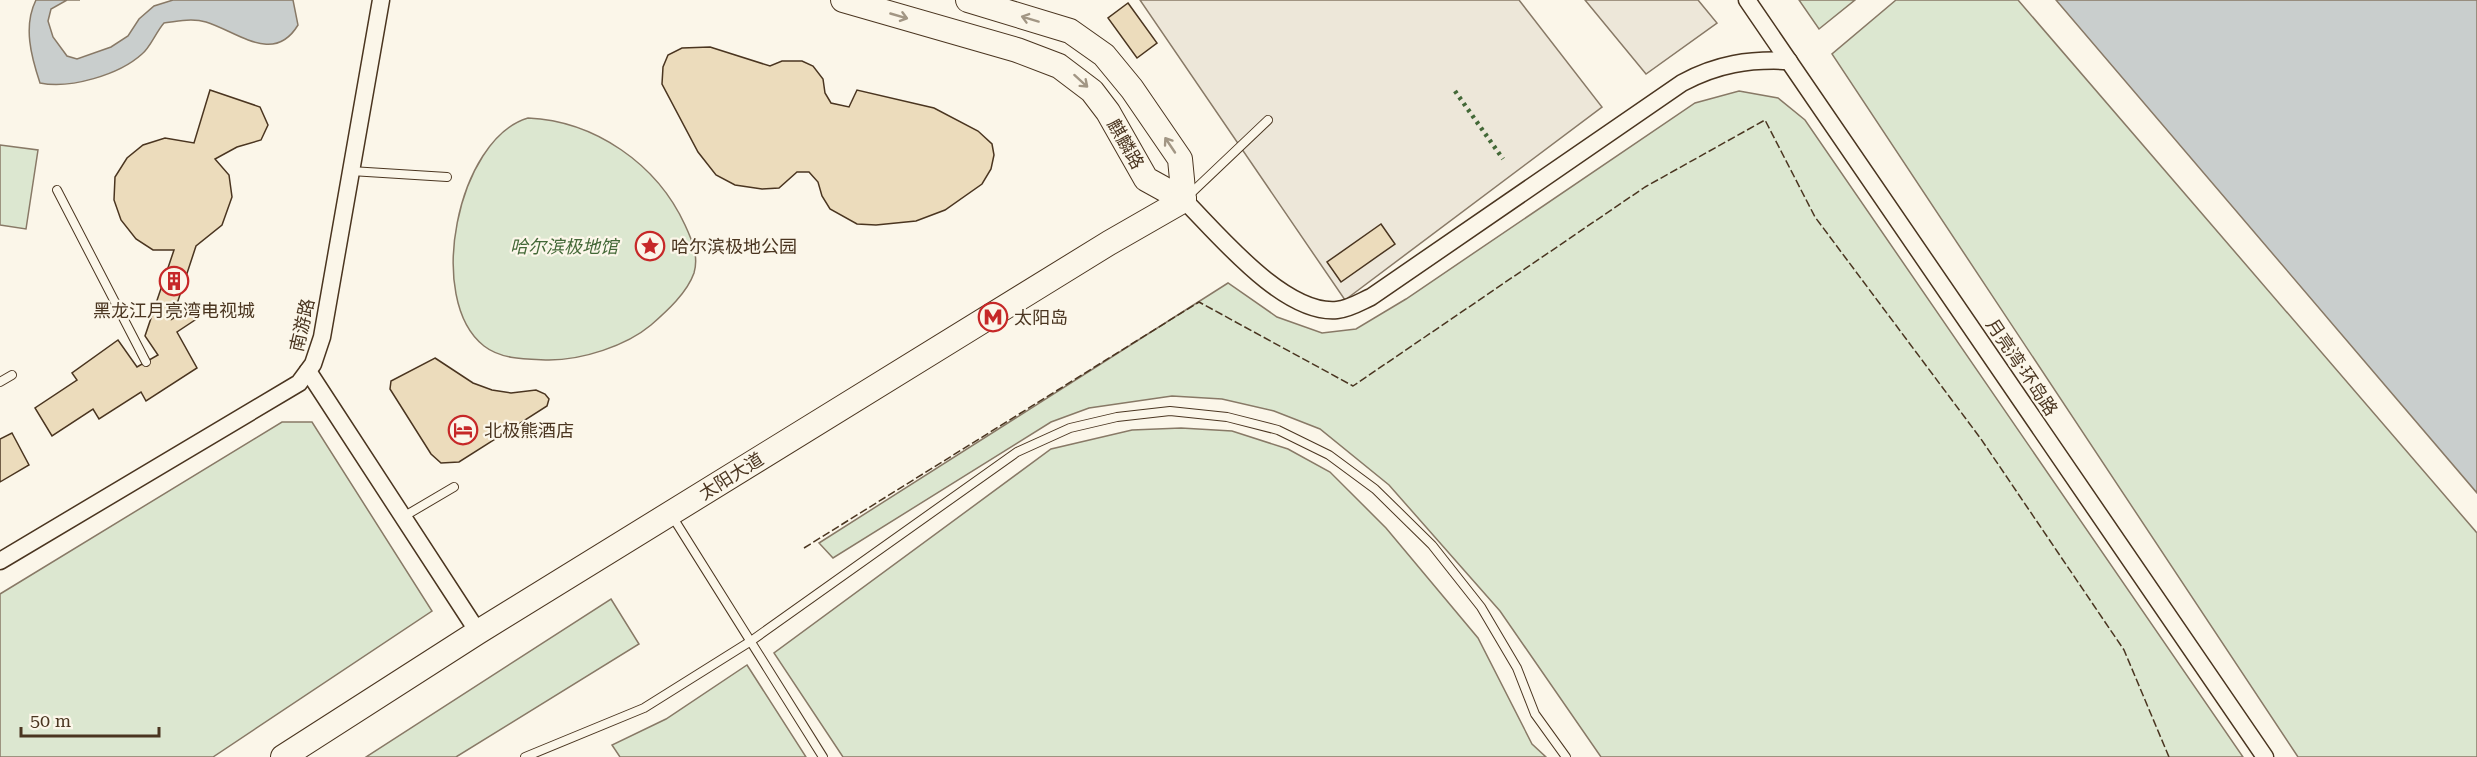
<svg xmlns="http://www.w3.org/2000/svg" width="2477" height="757" font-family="'Roboto Serif','Noto Sans SC',serif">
  <rect width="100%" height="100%" fill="#fbf6e9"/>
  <g fill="#dce7d0" stroke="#887966" stroke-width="1.5">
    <polygon points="1799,0 1855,0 1819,29"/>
    <polygon points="1896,0 2018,0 2477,533 2477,757 2298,757 1832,54"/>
    <polygon points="1739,91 1778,98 1805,120 2243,757 1601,757 1500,611 1389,485 1320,429 1274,411 1222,399 1172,396 1089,408 1051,422 833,558 819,543 1228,283 1277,317 1322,333 1356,329 1406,299 1695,103"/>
    <path d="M528 118C595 121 657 164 685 225 692 240 699 256 694 273 687 293 667 311 651 325 626 346 582 360 549 360 527 359 502 360 484 346 425 300 457 139 528 118Z"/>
    <polygon points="0,145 38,150 26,229 0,225"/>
    <polygon points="282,422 312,422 432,611 213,757 0,757 0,594"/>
    <polygon points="1181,428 1232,431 1288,449 1330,472 1386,528 1478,638 1532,744 1546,757 843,757 774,653 1051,449 1132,430"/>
    <polygon points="611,599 639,644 456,757 366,757"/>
    <polygon points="747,665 806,757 620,757 612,745 666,719"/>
  </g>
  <g fill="#ede7d9" stroke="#887966" stroke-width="1.5">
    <polygon points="1140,0 1519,0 1602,107 1345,300"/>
    <polygon points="1585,0 1698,0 1717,23 1646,74"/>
  </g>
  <g fill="#c9cecd" stroke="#887966" stroke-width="1.5">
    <path d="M36 0H80H67L51 9 48 21 53 37 67 56 77 59 111 47 128 36 139 19 154 6 173 0H293L298 25C274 65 238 32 206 22 193 18 177 21 164 23 156 32 150 48 142 54 119 75 70 89 40 83 31 56 23 26 36 0Z"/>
    <polygon points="2056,0 2477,0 2477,493"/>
  </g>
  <g fill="#ecdcbc" stroke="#4a3520" stroke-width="1.5">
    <polygon points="1128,3 1157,43 1137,58 1108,18"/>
    <polygon points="710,47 770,66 782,61 802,61 813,66 823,79 825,93 831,103 849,107 857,90 934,108 978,131 992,144 994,155 991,169 982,184 945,210 916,221 876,225 857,224 830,209 822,196 818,182 809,172 797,172 779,188 762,189 735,185 716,175 698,152 662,84 663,67 668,55 682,48"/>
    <polygon points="210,90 260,107 268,125 261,140 237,147 215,159 229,175 232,197 222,225 196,246 172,319 184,312 193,314 195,320 177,332 197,368 146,401 141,392 99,419 93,409 52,436 35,408 77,380 72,373 118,340 137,367 158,355 145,336 174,250 153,250 136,239 121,220 114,200 115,177 127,158 143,145 165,138 194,143"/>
    <polygon points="1381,224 1395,244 1341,282 1327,262"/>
    <polygon points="435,358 473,383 492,390 511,393 536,390 545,394 549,399 547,406 459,462 441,463 431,454 390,389 391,381"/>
    <polygon points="12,433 29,465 0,482 0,439"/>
  </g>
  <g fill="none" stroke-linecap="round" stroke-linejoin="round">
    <g stroke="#4a3520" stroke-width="10">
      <g id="lane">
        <polyline points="351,171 447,177"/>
        <polyline points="57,190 146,362"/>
        <polyline points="1188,196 1268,120"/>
        <polyline points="0,382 12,375"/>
        <polyline points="672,516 823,757"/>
        <polyline points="403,517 454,487"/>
        <polyline points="525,757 644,708 751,641 1017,452 1070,428 1117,417 1170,411 1227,417 1278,430 1329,455 1375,489 1432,545 1481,607 1517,668 1535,714 1566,757"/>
      </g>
    </g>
    <g stroke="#4a3520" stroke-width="19">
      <g id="street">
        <polyline points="1747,0 2265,757"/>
        <path d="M1184 200C1218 234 1284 315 1337 310 1349 309 1360 302 1371 297L1682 83C1717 64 1749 59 1789 61"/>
        <polyline points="308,371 478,632"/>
        <polyline points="0,561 299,383 313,364 322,337 381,0"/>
      </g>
    </g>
    <g stroke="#4a3520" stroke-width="26">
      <g id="secondary">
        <polyline points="843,0 1017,50 1059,66 1092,91 1108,112 1146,179 1184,200"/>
        <polyline points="968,0 1070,31 1104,55 1132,89 1180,159 1184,200"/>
        <polyline points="283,757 478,632 1109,243 1184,200"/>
      </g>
    </g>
    <use href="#lane" stroke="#fbf6e9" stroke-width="8"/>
    <use href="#street" stroke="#fbf6e9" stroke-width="16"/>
    <use href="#secondary" stroke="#fbf6e9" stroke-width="24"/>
    <polyline stroke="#436837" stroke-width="4.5" stroke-dasharray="3 4.5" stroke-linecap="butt" points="1455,91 1503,159"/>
    <polyline stroke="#4a3520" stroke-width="1.5" stroke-dasharray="8 3" stroke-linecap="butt" points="804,548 1199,302 1353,386 1645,187 1765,120 1815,217 1981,439 2124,650 2169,757"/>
  </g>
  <defs><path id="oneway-shaft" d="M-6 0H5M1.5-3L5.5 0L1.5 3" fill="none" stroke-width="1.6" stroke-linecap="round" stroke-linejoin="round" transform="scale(1.5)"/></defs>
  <g stroke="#a29684">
    <use href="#oneway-shaft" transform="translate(899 16) rotate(16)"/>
    <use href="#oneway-shaft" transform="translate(1030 19) rotate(-163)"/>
    <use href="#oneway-shaft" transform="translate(1081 81) rotate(42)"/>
    <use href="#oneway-shaft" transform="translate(1170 145) rotate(-124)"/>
  </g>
  <defs>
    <g id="sight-ring" transform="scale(1.5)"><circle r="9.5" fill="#fbf6e9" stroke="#c62828" stroke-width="1.5"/><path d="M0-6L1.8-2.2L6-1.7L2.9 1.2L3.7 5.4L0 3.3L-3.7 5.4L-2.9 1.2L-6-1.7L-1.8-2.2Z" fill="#c62828"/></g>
    <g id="building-ring" transform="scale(1.5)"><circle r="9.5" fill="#fbf6e9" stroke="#c62828" stroke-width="1.5"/><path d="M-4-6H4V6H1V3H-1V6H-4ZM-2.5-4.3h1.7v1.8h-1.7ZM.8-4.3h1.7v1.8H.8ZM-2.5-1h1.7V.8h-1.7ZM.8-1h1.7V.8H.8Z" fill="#c62828"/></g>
    <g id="metro-ring" transform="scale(1.5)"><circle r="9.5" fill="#fbf6e9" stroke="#c62828" stroke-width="1.5"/><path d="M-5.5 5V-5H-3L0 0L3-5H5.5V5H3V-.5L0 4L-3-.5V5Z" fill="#c62828"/></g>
    <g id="hotel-ring" transform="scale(1.5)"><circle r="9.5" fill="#fbf6e9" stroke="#c62828" stroke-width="1.5"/><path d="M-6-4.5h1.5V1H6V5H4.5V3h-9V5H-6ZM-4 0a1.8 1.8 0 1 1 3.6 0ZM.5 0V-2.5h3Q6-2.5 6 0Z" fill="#c62828"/></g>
  </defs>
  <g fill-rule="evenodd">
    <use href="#sight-ring" x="650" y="246"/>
    <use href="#building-ring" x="174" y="281"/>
    <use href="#metro-ring" x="993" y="317"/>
    <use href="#hotel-ring" x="463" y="430"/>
  </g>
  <g text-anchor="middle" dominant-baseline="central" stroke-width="4.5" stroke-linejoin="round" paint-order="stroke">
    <g font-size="18" fill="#4a3520" stroke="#fbf6e9">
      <text transform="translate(1126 144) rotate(60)">麒麟路</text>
      <text transform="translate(302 325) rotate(-77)">南游路</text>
      <text transform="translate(2022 367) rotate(56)">月亮湾·环岛路</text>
      <text transform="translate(731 476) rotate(-32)">太阳大道</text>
    </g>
    <g font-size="18" font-style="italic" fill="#436837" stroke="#fbf6e9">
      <text x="564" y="246">哈尔滨极地馆</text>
    </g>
    <g font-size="18" fill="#4a3520" stroke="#fbf6e9" text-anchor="start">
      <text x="671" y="246">哈尔滨极地公园</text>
      <text x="174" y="310" text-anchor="middle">黑龙江月亮湾电视城</text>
      <text x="1014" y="317">太阳岛</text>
      <text x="484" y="430">北极熊酒店</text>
    </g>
  </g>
  <path d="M21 727v9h138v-9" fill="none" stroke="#4a3520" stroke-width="3"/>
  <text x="30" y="727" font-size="18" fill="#4a3520" stroke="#fbf6e9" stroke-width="4.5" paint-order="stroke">50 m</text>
</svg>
